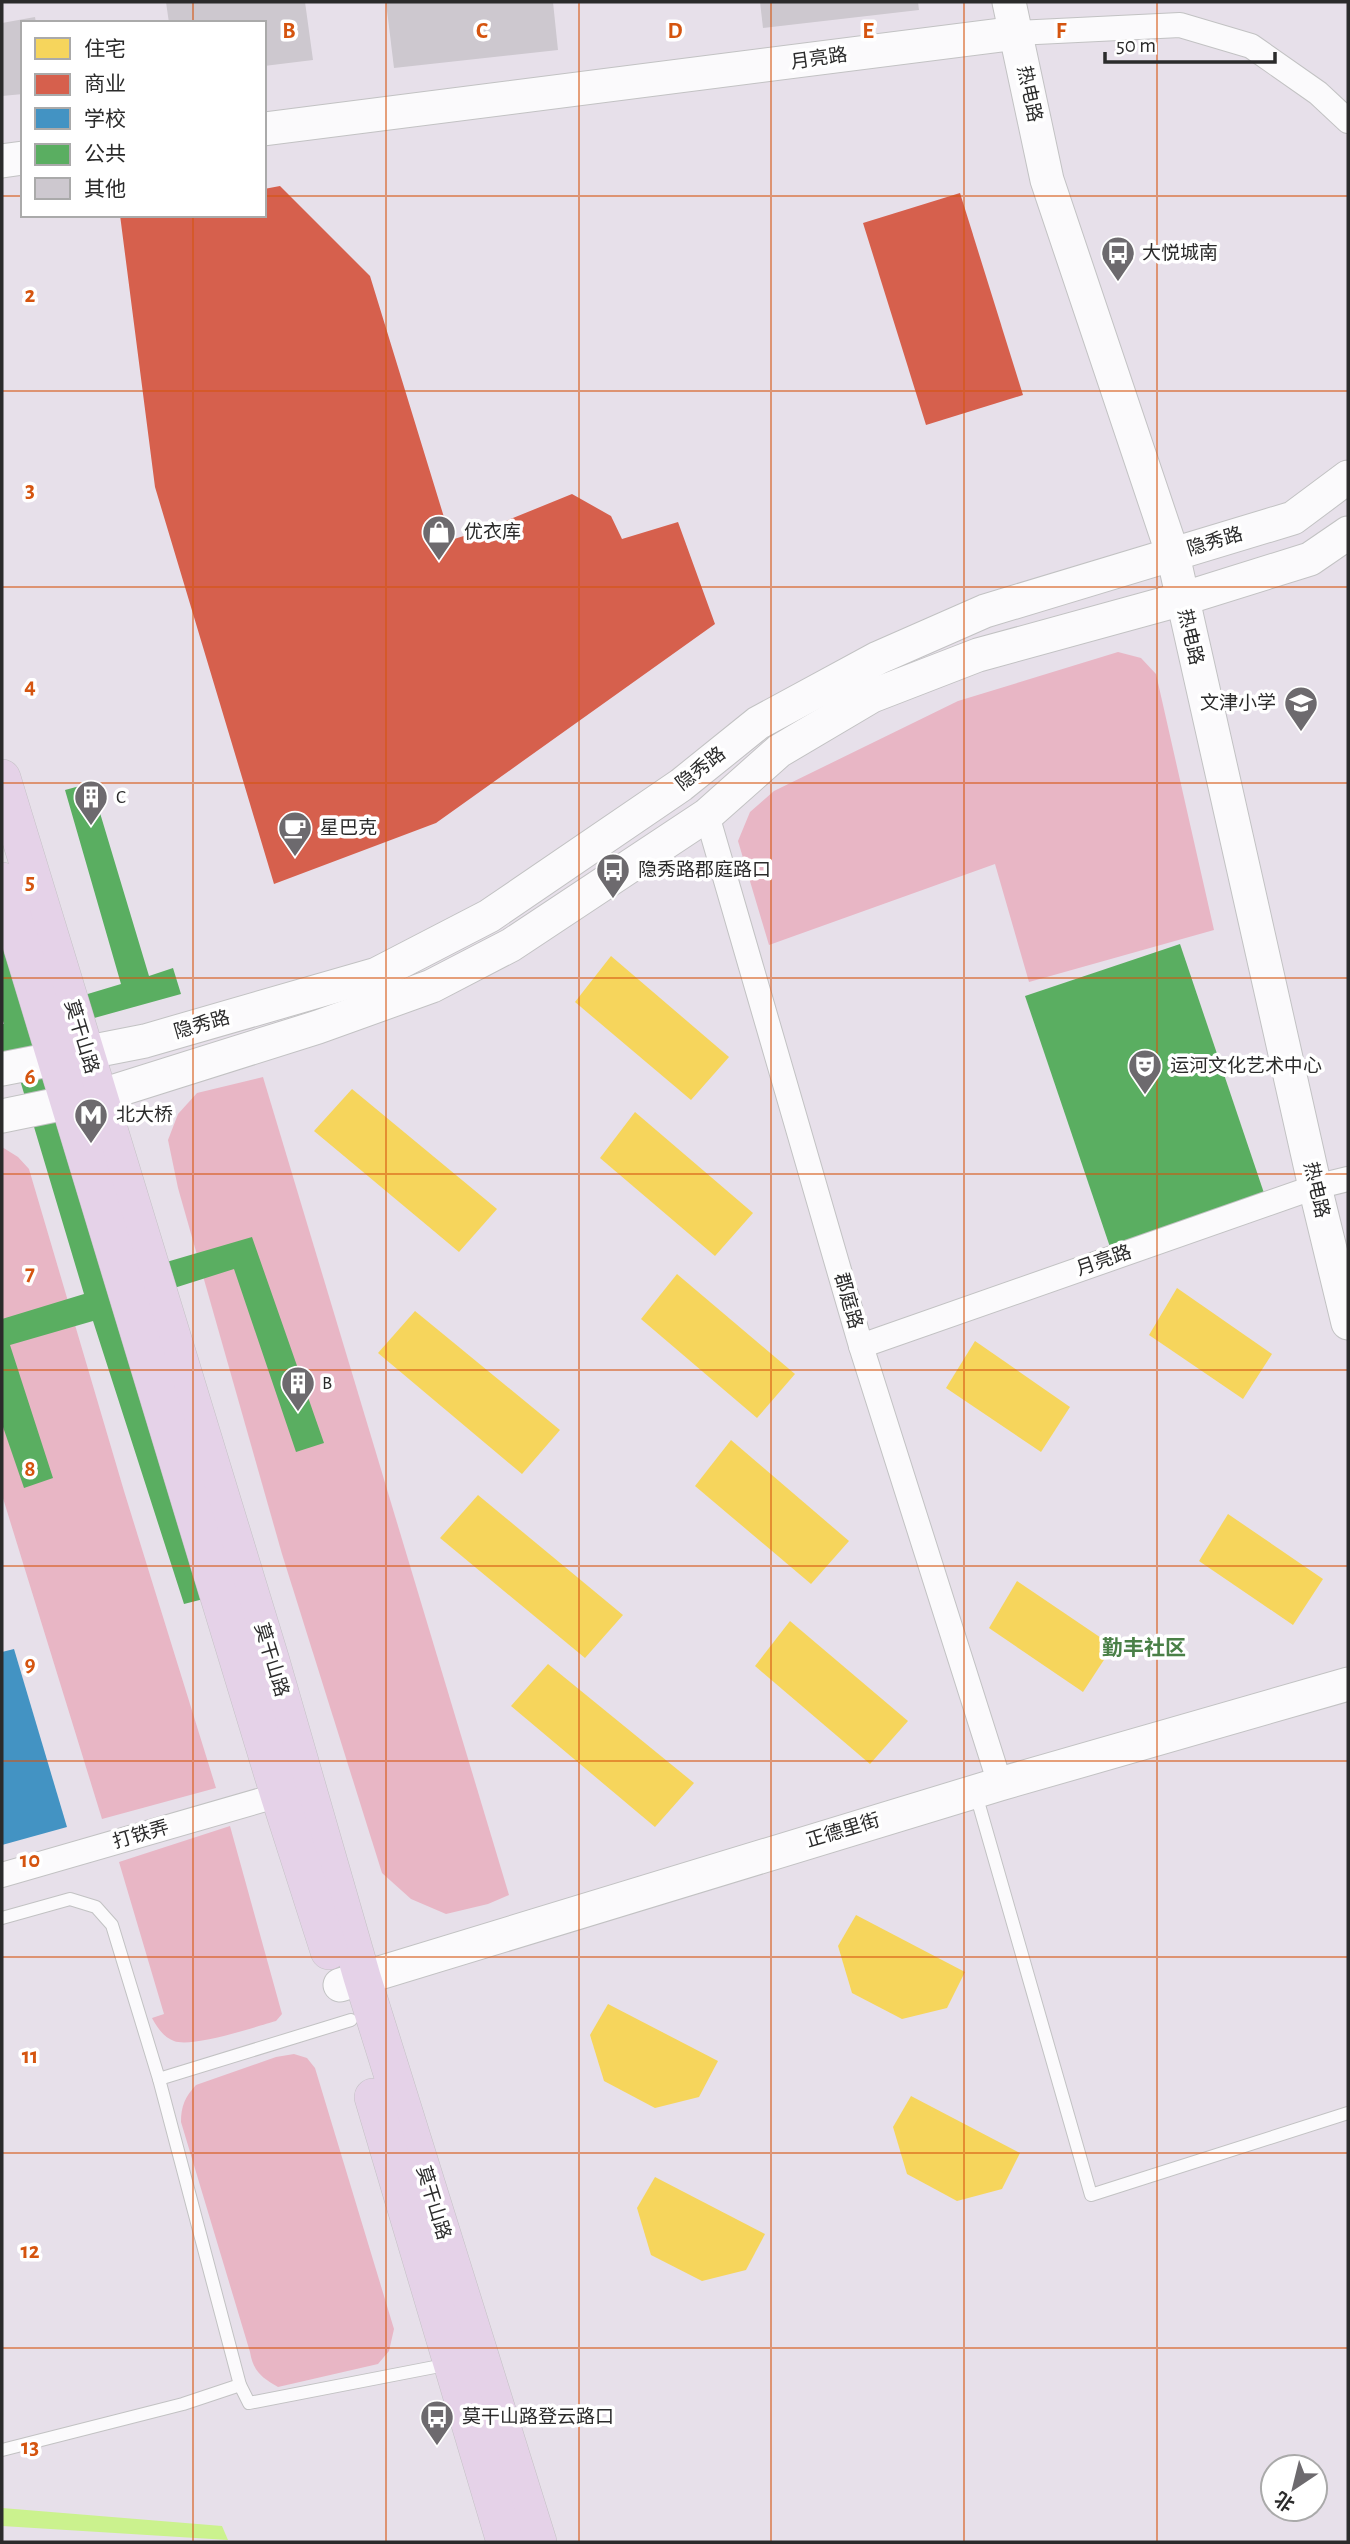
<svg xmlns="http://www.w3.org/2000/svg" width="1350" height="2544" font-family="'Alegreya Sans','Noto Sans SC',sans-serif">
  <rect width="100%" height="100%" fill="#e7e0ea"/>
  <g fill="#e8b6c5">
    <polygon points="1118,652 1141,658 1156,674 1214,930 1029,982 995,864 769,945 738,841 750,812 774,791 958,701"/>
    <polygon points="263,1077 509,1895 488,1904 446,1914 411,1899 382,1873 282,1554 178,1188 168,1140 178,1114 197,1093"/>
    <polygon points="2,1147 18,1157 29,1169 124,1491 216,1788 102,1819 2,1495"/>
    <path d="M230 1826 282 2014 276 2021C255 2027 192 2048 174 2041 163 2037 157 2027 152 2018L164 2014 119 1862Z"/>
    <path d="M294 2054 307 2058 315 2068 394 2329 389 2351 378 2364 278 2387C262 2378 253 2371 250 2352L181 2122C181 2106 185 2097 196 2085L276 2057Z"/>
  </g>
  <polygon fill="#cbf28e" points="2,2508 222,2526 228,2540 2,2526"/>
  <g fill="#f6d55c">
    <polygon points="611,956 729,1057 691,1100 575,1002"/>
    <polygon points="352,1089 497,1209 459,1252 314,1131"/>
    <polygon points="635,1112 753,1213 715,1256 600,1158"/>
    <polygon points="677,1274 795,1374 757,1418 641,1319"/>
    <polygon points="1177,1288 1272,1354 1243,1399 1149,1335"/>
    <polygon points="415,1311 560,1430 522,1474 378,1353"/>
    <polygon points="975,1341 1070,1407 1041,1452 946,1388"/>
    <polygon points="731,1440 849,1541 811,1584 695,1486"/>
    <polygon points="478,1495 623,1615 585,1658 440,1538"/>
    <polygon points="1228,1514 1323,1579 1293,1625 1199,1561"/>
    <polygon points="1017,1581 1113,1646 1083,1692 989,1628"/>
    <polygon points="790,1621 908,1721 870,1764 755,1666"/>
    <polygon points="548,1664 694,1783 655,1827 511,1706"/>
    <polygon points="856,1915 965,1972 947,2008 902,2019 852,1993 838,1946"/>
    <polygon points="608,2004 718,2061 699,2097 655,2108 604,2081 590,2035"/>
    <polygon points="911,2096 1020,2153 1002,2189 957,2201 907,2174 893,2127"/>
    <polygon points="655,2177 765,2234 746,2270 702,2281 651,2255 637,2208"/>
  </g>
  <g fill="#d6604d">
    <polygon points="280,186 370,276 451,540 486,529 572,494 611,516 622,539 678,522 715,624 436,823 274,884 155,487 120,215 264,215 264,189"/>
    <polygon points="960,193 1023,395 926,425 863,223"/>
  </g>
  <polygon fill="#4393c3" points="14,1649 67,1827 2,1845 2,1652"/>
  <g fill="#5aae61">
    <polygon points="91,783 149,976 173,968 181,994 87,1020 163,1263 252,1237 324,1443 296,1452 234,1269 171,1289 266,1583 184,1604 93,1321 10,1345 53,1478 24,1488 2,1424 2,1319 84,1294 11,1050 2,1052 2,1024 4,1024 2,1018 2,870 81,996 121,984 65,790"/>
    <polygon points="1180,944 1265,1196 1110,1247 1025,996"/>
  </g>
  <g fill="#cdc8cf">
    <polygon points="166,2 305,2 313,60 264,66 264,23 169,23"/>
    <polygon points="386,2 553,2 558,50 394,68"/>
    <polygon points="760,2 918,2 919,10 763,28"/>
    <polygon points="35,17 36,23 23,23 23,94 2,96 2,23"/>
  </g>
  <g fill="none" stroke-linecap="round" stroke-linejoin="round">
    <g stroke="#c2c2c3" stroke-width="14">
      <g id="lane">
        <polyline points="975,1791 1091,2195 1348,2113"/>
        <polyline points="2,1918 70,1899 96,1907 112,1925 159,2079"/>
        <polyline points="351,2020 159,2079 240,2385 249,2403 450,2364"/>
        <polyline points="2,2450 183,2404 240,2385"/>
      </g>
    </g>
    <g stroke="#c2c2c3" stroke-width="26">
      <g id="street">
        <polyline points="1016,33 1180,25 1251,46 1318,93 1348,121"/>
        <polyline points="707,815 861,1346 1000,1784"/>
        <polyline points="861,1346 1315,1187 1348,1179"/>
        <polyline points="2,1875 279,1795"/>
      </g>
    </g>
    <g stroke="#c2c2c3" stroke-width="35">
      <g id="secondary">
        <polyline points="1009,2 1047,180 1173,555 1315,1187 1348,1323"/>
        <polyline points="264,129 1016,33"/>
        <polyline points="2,161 23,158"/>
        <polyline points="2,1069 145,1041 377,974 489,916 681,785 758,723 878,658 985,611 1293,518 1348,477"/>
        <polyline points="2,1116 99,1096 318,1027 432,986 511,945 707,815 779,751 872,696 978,655 1182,599 1310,559 1348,533"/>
        <polyline points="340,1985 1000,1784 1348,1684"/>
      </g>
    </g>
    <g stroke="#c4c1c5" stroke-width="38">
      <g id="primary">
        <polyline points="2,778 271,1661 362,1977 538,2542"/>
        <polyline points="2,881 279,1795 329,1951"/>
        <polyline points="373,2097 505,2542"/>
      </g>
    </g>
    <use href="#lane" stroke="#fbfafc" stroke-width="12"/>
    <use href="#street" stroke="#fbfafc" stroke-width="24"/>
    <use href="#secondary" stroke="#fbfafc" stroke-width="33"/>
    <use href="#primary" stroke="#e5d2e8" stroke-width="37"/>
  </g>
  <path fill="none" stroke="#d5540f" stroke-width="2" stroke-opacity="0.55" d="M193 2V23M386 2V2542M579 2V2542M771 2V2542M964 2V2542M1157 2V2542M2 196H23M264 196H1348M193 215V2542M2 391H1348M2 587H1348M2 783H1348M2 978H1348M2 1174H1348M2 1370H1348M2 1566H1348M2 1761H1348M2 1957H1348M2 2153H1348M2 2348H1348"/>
  <defs>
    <g id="bus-pin" transform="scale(1.75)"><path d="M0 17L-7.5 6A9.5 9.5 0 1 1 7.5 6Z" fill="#6d6a6e" stroke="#fff"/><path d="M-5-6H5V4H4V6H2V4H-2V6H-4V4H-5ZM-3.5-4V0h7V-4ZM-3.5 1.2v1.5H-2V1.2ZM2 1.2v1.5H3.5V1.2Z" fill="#fff"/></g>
    <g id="shop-pin" transform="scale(1.75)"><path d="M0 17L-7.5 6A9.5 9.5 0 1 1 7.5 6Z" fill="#6d6a6e" stroke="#fff"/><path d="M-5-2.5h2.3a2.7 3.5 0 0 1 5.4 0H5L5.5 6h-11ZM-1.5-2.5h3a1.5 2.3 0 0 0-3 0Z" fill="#fff"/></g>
    <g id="school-pin" transform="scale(1.75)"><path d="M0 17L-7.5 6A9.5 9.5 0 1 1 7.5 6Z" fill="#6d6a6e" stroke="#fff"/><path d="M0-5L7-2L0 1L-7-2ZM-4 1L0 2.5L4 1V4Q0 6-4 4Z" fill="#fff"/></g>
    <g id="building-pin" transform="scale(1.75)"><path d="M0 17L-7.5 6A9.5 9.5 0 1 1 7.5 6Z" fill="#6d6a6e" stroke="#fff"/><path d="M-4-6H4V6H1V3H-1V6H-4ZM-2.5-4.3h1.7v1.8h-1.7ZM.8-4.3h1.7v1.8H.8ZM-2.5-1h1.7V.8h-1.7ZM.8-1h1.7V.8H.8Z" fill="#fff"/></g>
    <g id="cafe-pin" transform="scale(1.75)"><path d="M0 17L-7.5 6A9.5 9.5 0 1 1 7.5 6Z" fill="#6d6a6e" stroke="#fff"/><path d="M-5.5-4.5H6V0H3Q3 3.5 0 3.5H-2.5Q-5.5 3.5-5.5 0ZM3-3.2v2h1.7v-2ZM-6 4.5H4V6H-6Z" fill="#fff"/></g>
    <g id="theatre-pin" transform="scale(1.75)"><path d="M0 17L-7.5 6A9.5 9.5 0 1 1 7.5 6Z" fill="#6d6a6e" stroke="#fff"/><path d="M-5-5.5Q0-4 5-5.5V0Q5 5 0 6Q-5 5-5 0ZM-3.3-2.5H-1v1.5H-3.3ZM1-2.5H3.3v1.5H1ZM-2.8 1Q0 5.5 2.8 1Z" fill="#fff"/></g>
    <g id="metro-pin" transform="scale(1.75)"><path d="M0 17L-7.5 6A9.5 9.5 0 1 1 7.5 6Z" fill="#6d6a6e" stroke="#fff"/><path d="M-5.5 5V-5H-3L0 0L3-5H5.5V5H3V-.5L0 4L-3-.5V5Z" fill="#fff"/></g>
  </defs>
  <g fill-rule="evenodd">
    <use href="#bus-pin" x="1118" y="253"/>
    <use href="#shop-pin" x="439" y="532"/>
    <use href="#school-pin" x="1301" y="703"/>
    <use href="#building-pin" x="91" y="797"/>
    <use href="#cafe-pin" x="295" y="828"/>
    <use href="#bus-pin" x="613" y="870"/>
    <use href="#theatre-pin" x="1145" y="1066"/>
    <use href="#metro-pin" x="91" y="1115"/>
    <use href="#building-pin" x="298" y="1383"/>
    <use href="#bus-pin" x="437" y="2417"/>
  </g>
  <g text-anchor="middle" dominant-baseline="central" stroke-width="7" stroke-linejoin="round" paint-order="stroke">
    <g font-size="19" fill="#2b2b2b" stroke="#fff">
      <text transform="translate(819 59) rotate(-8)">月亮路</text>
      <text transform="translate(1029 94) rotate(78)">热电路</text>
      <text transform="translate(1215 542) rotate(-17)">隐秀路</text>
      <text transform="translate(1190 637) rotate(77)">热电路</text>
      <text transform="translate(701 769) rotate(-38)">隐秀路</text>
      <text transform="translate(202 1025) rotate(-16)">隐秀路</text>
      <text transform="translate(81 1037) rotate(73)">莫干山路</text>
      <text transform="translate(1316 1190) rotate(77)">热电路</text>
      <text transform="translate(1104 1261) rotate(-19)">月亮路</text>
      <text transform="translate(848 1301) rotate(74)">郡庭路</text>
      <text transform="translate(271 1660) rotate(73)">莫干山路</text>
      <text transform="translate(843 1831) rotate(-17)">正德里街</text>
      <text transform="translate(141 1835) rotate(-16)">打铁弄</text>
      <text transform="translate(433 2203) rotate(73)">莫干山路</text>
    </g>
    <g font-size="19" fill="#2b2b2b" stroke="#fff" text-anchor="start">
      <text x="1142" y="253">大悦城南</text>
      <text x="464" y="532">优衣库</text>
      <text x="1276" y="703" text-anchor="end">文津小学</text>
      <text x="116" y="797">C</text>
      <text x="320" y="828">星巴克</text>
      <text x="638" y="870">隐秀路郡庭路口</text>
      <text x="1170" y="1066">运河文化艺术中心</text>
      <text x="116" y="1115">北大桥</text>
      <text x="322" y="1383">B</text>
      <text x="462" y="2417">莫干山路登云路口</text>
    </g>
    <g font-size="21" font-weight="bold" fill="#4a8047" stroke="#fff">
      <text x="1144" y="1648">勤丰社区</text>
    </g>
  </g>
  <g font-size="23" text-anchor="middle" font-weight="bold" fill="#d5540f" stroke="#fff" stroke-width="7" stroke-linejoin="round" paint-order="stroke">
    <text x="289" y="38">B</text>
    <text x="482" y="38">C</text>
    <text x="675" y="38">D</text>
    <text x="868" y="38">E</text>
    <text x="1061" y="38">F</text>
    <text x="30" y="302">2</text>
    <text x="30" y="497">3</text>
    <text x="30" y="693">4</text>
    <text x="30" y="889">5</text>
    <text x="30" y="1084">6</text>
    <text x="30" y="1280">7</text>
    <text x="30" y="1476">8</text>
    <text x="30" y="1671">9</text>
    <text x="30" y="1867">10</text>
    <text x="30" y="2063">11</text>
    <text x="30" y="2258">12</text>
    <text x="30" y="2454">13</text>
  </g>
  <rect width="1350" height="2544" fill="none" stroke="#2b2b2b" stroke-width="7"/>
  <rect x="21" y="21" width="245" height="196" fill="#ffffff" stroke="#aaaaaa" stroke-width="2"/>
  <rect x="35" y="38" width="35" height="21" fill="#f6d55c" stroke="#aaaaaa" stroke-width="2"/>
  <text x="84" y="56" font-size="21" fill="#2b2b2b">住宅</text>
  <rect x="35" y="74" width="35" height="21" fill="#d6604d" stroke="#aaaaaa" stroke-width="2"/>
  <text x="84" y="91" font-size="21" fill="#2b2b2b">商业</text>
  <rect x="35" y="108" width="35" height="21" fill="#4393c3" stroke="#aaaaaa" stroke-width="2"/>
  <text x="84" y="126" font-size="21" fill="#2b2b2b">学校</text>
  <rect x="35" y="144" width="35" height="21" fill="#5aae61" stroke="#aaaaaa" stroke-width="2"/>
  <text x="84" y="161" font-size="21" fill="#2b2b2b">公共</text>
  <rect x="35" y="178" width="35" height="21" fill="#cdc8cf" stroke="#aaaaaa" stroke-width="2"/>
  <text x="84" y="196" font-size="21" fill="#2b2b2b">其他</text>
  <g transform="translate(1294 2488) rotate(215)"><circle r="33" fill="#ffffff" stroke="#aaaaaa" stroke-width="2"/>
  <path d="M0-5L12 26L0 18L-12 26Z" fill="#6d6a6e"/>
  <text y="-10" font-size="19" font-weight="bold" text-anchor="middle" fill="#2b2b2b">北</text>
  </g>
  <path d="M1105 52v10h170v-10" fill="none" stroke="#2b2b2b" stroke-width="3.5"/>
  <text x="1116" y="52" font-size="21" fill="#2b2b2b" stroke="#ffffff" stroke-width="5" paint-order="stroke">50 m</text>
</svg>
